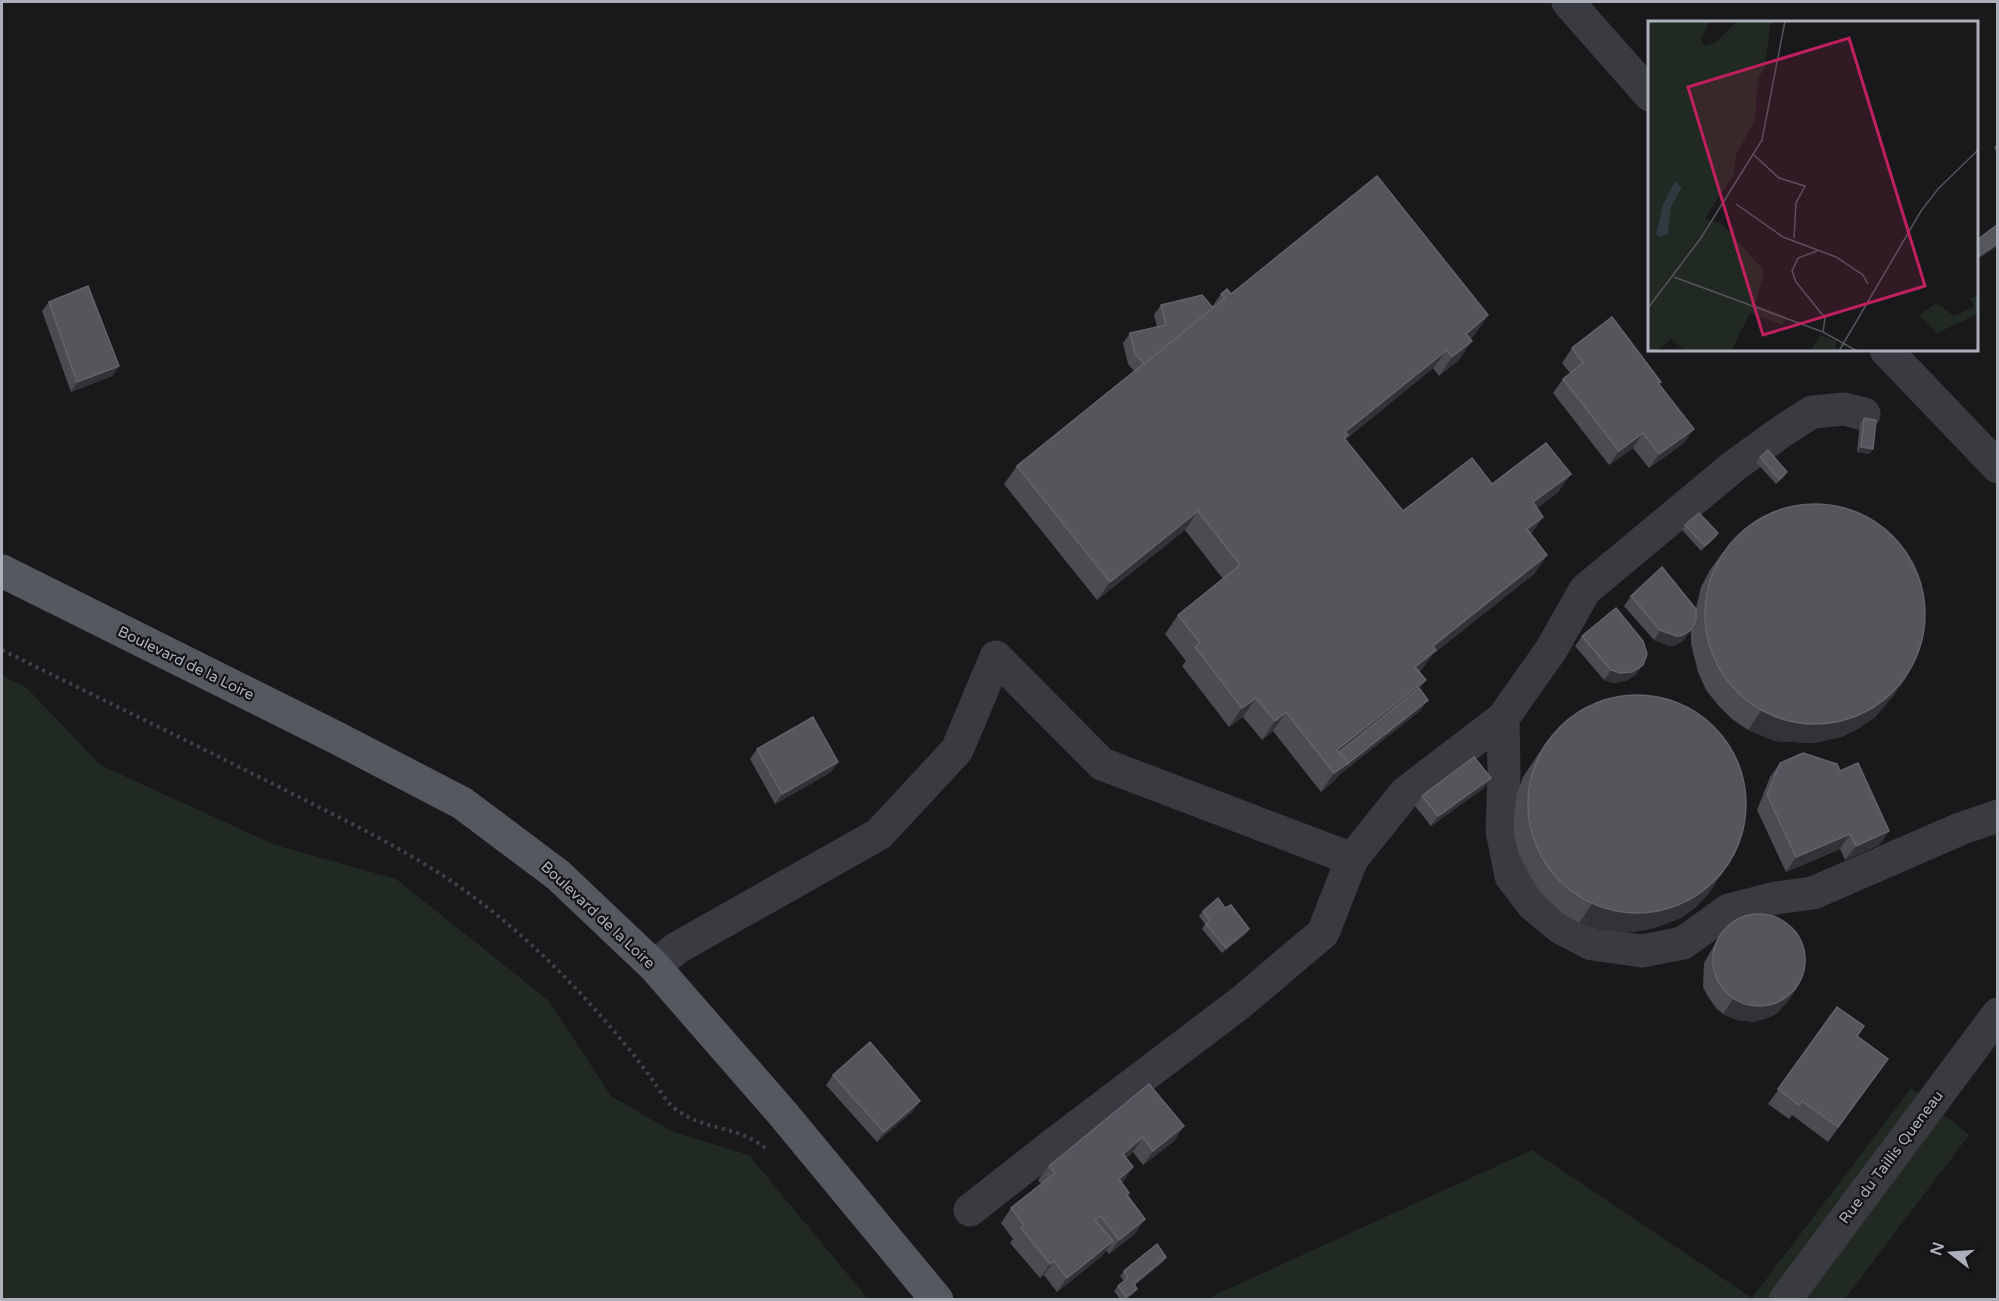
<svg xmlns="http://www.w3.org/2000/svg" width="1999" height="1301" font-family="'Varela Round',sans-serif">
  <rect width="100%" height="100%" fill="#19191b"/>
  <g fill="#212a22">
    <polygon points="2,675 28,689 100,765 275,845 396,879 548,1000 611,1096 673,1132 749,1155 868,1299 2,1299"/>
    <polygon points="1911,1088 1969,1135 1845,1299 1204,1300 1532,1150 1752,1298"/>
  </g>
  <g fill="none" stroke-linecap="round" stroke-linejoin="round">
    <path stroke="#404247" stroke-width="4" stroke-dasharray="3 4.5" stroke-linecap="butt" d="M2 650C95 696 188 741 281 788 350 823 421 856 483 904 536 945 585 995 628 1048 638 1060 647 1072 656 1085 661 1092 666 1101 673 1107 703 1132 736 1124 765 1148"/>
    <g stroke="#3a3b40" stroke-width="33">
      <polyline points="1568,2 1650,95"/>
      <polyline points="1886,350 1998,467"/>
      <polyline points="1503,718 1504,774 1502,830 1511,876 1533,905 1561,928 1592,944 1642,951 1683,943 1729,910 1776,898 1813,893 1960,829 1998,816"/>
      <polyline points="654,966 677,948 879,834 957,750 996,657 1102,764 1352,859"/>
      <polyline points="970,1210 1058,1141 1240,1003 1323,933 1352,859 1405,793 1503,718 1551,650 1585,590 1734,466 1781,432 1812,412 1844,409 1864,414"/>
      <polyline points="1785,1300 1998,1014"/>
    </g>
    <polyline stroke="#56585f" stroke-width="33" points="2,571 333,736 462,803 558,875 654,966 783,1114 937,1300"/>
  </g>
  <g fill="#4a4c50">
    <polygon points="1998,143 1998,155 1994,147"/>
    <polygon points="1221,294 1488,315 1475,334 1470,339 1459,360 1439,376 1433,368 1345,440 1403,511 1492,484 1571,474 1558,492 1537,508 1543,517 1531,534 1547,555 1534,574 1433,654 1423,668 1419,672 1426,680 1419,688 1421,710 1339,775 1334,781 1321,792 1273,731 1262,740 1243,717 1229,727 1182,666 1186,661 1165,634 1178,615 1223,579 1185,530 1097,600 1004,484 1017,466 1134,371 1128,364 1123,343 1130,333 1157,327 1154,315 1161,305 1212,307"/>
    <polygon points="49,302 119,366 112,376 71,392 42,311"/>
    <polygon points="1572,348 1659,384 1684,443 1649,468 1633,448 1609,465 1553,393 1563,379 1570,373 1562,363"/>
    <polygon points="1864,418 1873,449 1869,454 1857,452 1860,423"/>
    <polygon points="1760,457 1787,472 1784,477 1776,484 1756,462"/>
    <polygon points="1685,525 1718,533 1715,538 1701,551 1682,530"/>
    <polygon points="1723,552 1894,695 1875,717 1859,728 1841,737 1813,743 1775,741 1748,730 1732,719 1718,705 1706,690 1698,672 1691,644 1691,629 1684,640 1674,646 1669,646 1654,640 1624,606 1631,596 1696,608 1701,587 1710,570"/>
    <polygon points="1582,636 1636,675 1625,681 1614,683 1604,680 1575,646"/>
    <polygon points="1547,741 1709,893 1696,907 1681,918 1654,928 1634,932 1598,930 1579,923 1562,913 1541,893 1531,878 1518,852 1514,833 1514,813 1517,794 1523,777"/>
    <polygon points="757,749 838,762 831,772 775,804 750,759"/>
    <polygon points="1780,763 1840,771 1889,831 1879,845 1845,860 1840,849 1786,872 1757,810 1770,777"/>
    <polygon points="1491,778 1484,788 1431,826 1415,806 1422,796"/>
    <polygon points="1225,908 1246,934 1222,953 1202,929 1205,924 1199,916 1203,911"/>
    <polygon points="1726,927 1798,986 1788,1001 1777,1013 1770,1017 1754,1022 1737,1020 1723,1014 1716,1008 1707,995 1703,987 1704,963 1716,942"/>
    <polygon points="1837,1007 1857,1036 1888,1059 1828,1142 1792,1115 1789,1119 1768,1104"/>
    <polygon points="833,1075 913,1111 877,1142 826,1085"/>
    <polygon points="1149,1084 1184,1126 1174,1141 1143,1165 1133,1152 1126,1158 1133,1167 1122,1183 1129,1193 1127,1196 1135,1234 1109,1254 1106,1250 1102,1256 1057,1292 1044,1275 1040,1278 1010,1243 1013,1239 1001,1223 1011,1208 1041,1184 1038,1180 1049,1166"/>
    <polygon points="1166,1257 1163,1262 1135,1285 1137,1289 1133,1294 1126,1299 1120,1299 1114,1291 1118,1286 1124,1281 1120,1276 1124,1271"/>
  </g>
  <g fill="#323336">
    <polygon points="1998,243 1998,246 1977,260 1977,257"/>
    <polygon points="1488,315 1475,334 1453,352 1466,334"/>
    <polygon points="1472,341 1459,360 1439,376 1452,357"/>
    <polygon points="1447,350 1433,368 1345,440 1335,454 1345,432"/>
    <polygon points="119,366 112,376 71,392 77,382"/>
    <polygon points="1694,429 1684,443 1649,468 1659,454"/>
    <polygon points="1643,433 1633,448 1609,465 1619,451"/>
    <polygon points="1861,447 1873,449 1869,454 1857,452"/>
    <polygon points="1571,474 1558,492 1519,521 1533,502"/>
    <polygon points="1198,511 1185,530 1097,600 1110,582"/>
    <polygon points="1543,517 1530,535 1527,529"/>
    <polygon points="1718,533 1715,538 1701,551 1705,546"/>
    <polygon points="1547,555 1534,574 1433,654 1423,668 1402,685 1415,667 1433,646"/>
    <polygon points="1660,630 1691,630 1684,640 1674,646 1669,646 1654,640"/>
    <polygon points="1643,665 1636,675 1625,681 1614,683 1604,680 1611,670"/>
    <polygon points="1907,677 1894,695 1875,717 1859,728 1841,737 1813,743 1775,741 1748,730 1761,711"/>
    <polygon points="1426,680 1413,698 1333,761 1337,750"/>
    <polygon points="1256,698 1243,717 1229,727 1242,708"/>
    <polygon points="1428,700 1421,710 1339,775 1334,781 1321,792 1334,773"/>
    <polygon points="1286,712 1273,731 1262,740 1275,721"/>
    <polygon points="838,762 831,772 775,804 782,794"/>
    <polygon points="1491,778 1484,788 1431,826 1438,816"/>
    <polygon points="1889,831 1879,845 1845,860 1856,846"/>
    <polygon points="1850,834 1840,849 1786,872 1796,857"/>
    <polygon points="1722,874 1709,893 1696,907 1681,918 1654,928 1634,932 1598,930 1579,923 1592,904"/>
    <polygon points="1249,929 1246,934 1222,953 1226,948"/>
    <polygon points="1798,986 1788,1001 1777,1013 1770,1017 1754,1022 1737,1020 1723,1014 1733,999"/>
    <polygon points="920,1101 913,1111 877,1142 884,1132"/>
    <polygon points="1184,1126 1174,1141 1143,1165 1153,1151"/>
    <polygon points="1143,1137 1133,1152 1113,1169 1123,1154"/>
    <polygon points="1133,1167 1123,1182 1108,1193 1119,1179"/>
    <polygon points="1145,1219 1135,1234 1109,1254 1119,1240"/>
    <polygon points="1113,1241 1102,1256 1057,1292 1067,1278"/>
    <polygon points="1166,1257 1163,1262 1130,1289 1134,1284"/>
    <polygon points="1054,1261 1044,1275 1040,1278 1050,1264"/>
    <polygon points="1137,1289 1133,1294 1126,1299 1124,1299"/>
  </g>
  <g fill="#55565c" stroke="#62646a" stroke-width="1.5">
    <polygon points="1377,176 1488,315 1466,334 1472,341 1452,357 1447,350 1345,432 1348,435 1344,438 1403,511 1472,458 1492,484 1546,443 1571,474 1533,502 1543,517 1527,529 1547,555 1433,646 1436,650 1415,667 1426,680 1337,750 1348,763 1334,773 1286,712 1275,721 1256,698 1242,708 1195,647 1200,643 1178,615 1240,565 1198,511 1110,582 1017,466 1225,298 1221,294 1227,289 1231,294"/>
    <polygon points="1997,225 1998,243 1977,257 1977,240"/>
    <polygon points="88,286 119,366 77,382 49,302"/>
    <polygon points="1202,295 1213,308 1144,364 1135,354 1130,333 1166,325 1161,305"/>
    <polygon points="1612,317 1661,382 1658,383 1694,429 1659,454 1643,433 1619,451 1563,379 1583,363 1572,348"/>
    <polygon points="1864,418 1876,420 1873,449 1861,447"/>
    <polygon points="1768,450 1787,472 1779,479 1760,457"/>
    <circle cx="1815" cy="614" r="110"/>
    <polygon points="1699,513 1718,533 1705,546 1685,525"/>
    <polygon points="1662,567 1696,609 1696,620 1691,630 1681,636 1676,636 1660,630 1631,596"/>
    <polygon points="1616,608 1643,641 1647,654 1643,665 1632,672 1621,673 1611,670 1582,636"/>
    <polygon points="1419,688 1428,700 1346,765 1348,763 1339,752"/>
    <circle cx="1637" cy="804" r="109"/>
    <polygon points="813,717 838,762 782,794 757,749"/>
    <polygon points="1803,753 1837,764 1840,771 1858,763 1889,831 1856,846 1850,834 1796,857 1767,795 1780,763"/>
    <polygon points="1474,757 1491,778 1438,816 1422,796"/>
    <polygon points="1218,898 1225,908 1231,905 1249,929 1226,948 1206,924 1210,921 1203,911"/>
    <circle cx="1759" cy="960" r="46"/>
    <polygon points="1837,1007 1864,1026 1857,1036 1888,1059 1838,1127 1802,1101 1799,1105 1778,1089"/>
    <polygon points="870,1042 920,1101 884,1132 833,1075"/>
    <polygon points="1149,1084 1184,1126 1153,1151 1143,1137 1123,1154 1133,1167 1119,1179 1129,1193 1127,1195 1145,1219 1119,1240 1101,1216 1095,1220 1113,1241 1067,1278 1054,1261 1050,1264 1021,1228 1024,1225 1011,1208 1055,1173 1049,1166"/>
    <polygon points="1157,1244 1166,1257 1134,1284 1137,1289 1126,1297 1118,1286 1128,1278 1124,1271"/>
  </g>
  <g text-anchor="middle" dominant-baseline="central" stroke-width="4.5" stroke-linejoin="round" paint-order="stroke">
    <g font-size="15" fill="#abb0bb" stroke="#141416">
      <text transform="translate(186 663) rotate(26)">Boulevard de la Loire</text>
      <text transform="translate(598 915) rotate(43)">Boulevard de la Loire</text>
      <text transform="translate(1891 1157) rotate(-53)">Rue du Taillis Queneau</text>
    </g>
  </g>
  <g transform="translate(1648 21)">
    <rect width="330" height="330" fill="#19191b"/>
    <path d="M0 0H62L53 18 56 25 67 22 89 0H123L117 46 110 58 107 99 88 134 86 153 57 197 75 204 116 250 107 283 138 295 135 304 102 292 83 330H38L23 318 8 330H0ZM27 160 34 166 23 186 20 212 11 216 8 210 16 181ZM330 275V293L289 312 271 294 289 282 306 295 326 286 322 277ZM172 314 188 320V330H163Z" fill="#212a22" fill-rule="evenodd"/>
    <path d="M27 160 34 166 23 186 20 213 11 216 8 212 15 183Z" fill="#2e3940"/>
    <path fill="none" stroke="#53555b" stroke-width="1.5" d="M106 134 131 157 157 165 148 182 146 217M88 183 135 216 188 236 215 254 220 263M169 230 150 237 144 250 148 261 177 297 175 311M26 256 175 311 209 330M0 287 53 217 114 119 137 0M191 330 273 190 290 168 330 129"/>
    <path fill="#c12060" fill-opacity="0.15" stroke="#c12060" stroke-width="3" d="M201 17 277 265 115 314 40 66Z"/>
    <rect width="330" height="330" fill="none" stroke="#abb0bb" stroke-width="3"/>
  </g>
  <rect width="1999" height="1301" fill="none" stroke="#abb0bb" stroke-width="6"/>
  <g transform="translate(1951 1253) rotate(287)" stroke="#141416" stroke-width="4.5" paint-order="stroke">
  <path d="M0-4.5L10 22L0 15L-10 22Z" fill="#abb0bb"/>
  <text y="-9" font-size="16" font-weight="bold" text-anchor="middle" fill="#abb0bb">N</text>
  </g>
</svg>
